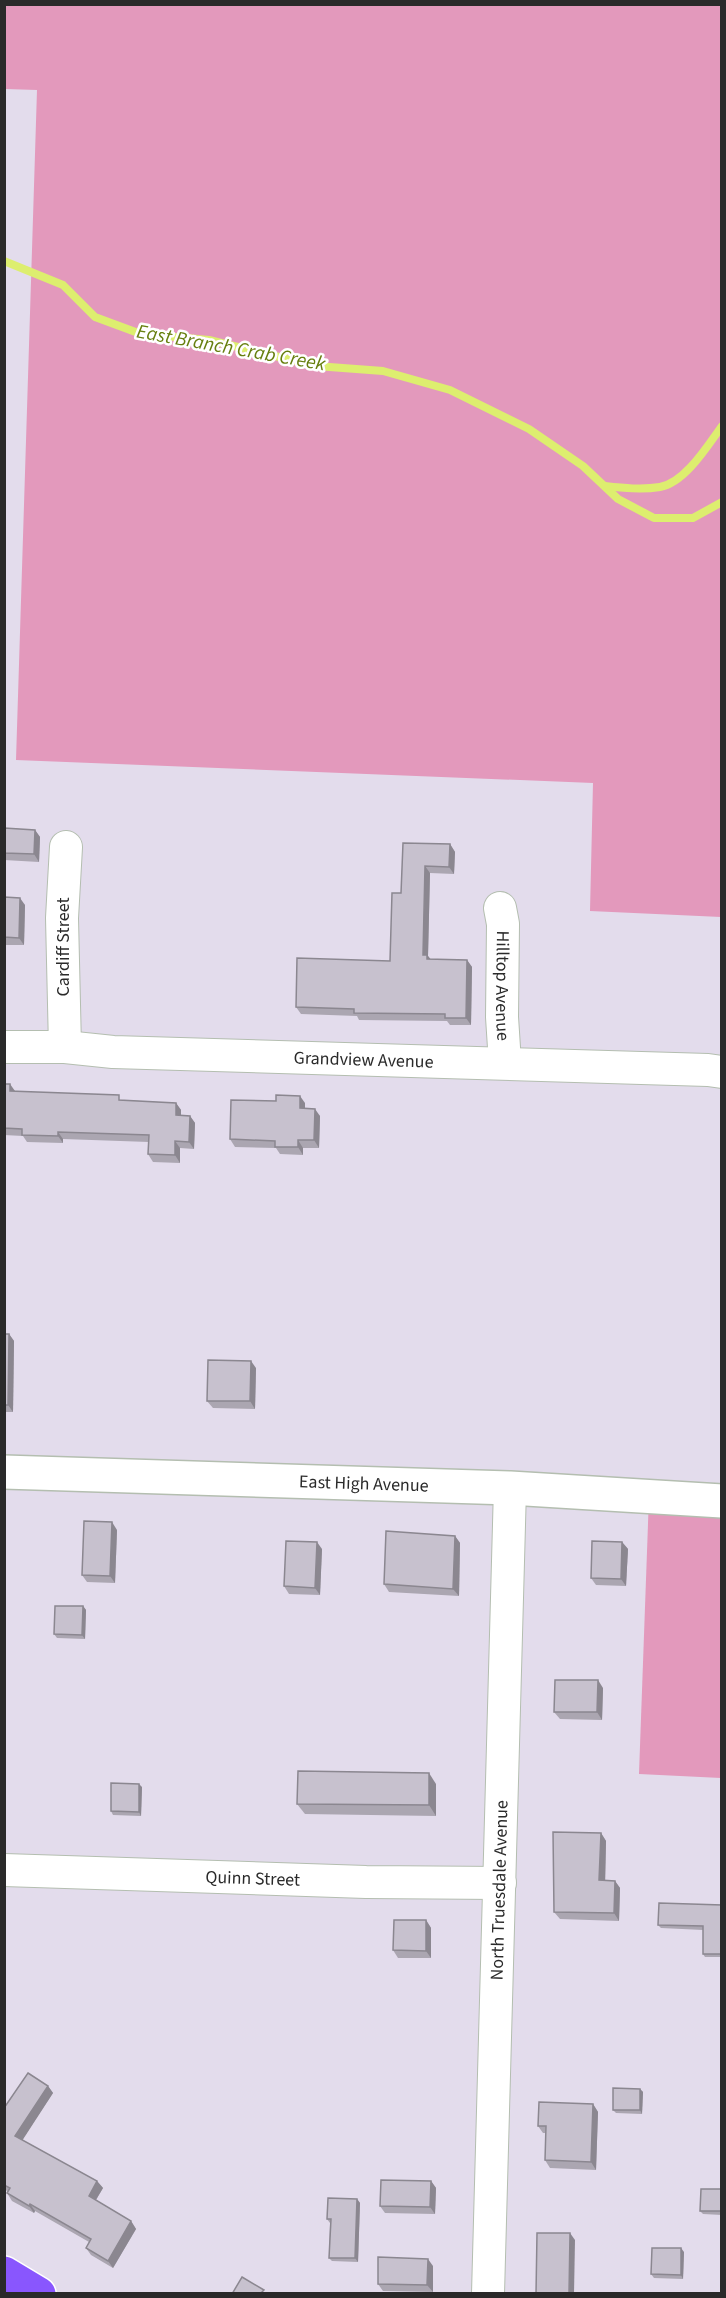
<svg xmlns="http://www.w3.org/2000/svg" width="726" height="2298" font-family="'Source Sans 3',sans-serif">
  <rect width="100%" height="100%" fill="#e3dcec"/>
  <g fill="#e399bc">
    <polygon points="5,4 721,5 721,917 590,911 593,783 16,760 37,90 5,89"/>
    <polygon points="649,1496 721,1501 721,1778 639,1774"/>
  </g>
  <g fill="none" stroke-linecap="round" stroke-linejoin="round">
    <g stroke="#ddee6f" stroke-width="8">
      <polyline points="4,261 63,285 95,317 141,334 209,340 316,366 383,371 450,390 529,429 583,466 618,499 654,518 693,518 722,502"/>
      <path d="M605 486C623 488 642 490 660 487 685 483 708 445 722 426"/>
    </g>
    <g stroke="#b4beb0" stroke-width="34">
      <g id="street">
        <path id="s1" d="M500 908 503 924 502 1017 505 1063"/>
        <path id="s2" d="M4 1047H65L113 1052 708 1070 722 1072"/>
        <polyline points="65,1047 62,918 66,847"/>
        <path id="s3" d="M4 1870 366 1882 500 1883"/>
        <path id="s4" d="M488 2294 510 1488"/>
      </g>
    </g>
    <g stroke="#b4beb0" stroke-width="36">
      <g id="secondary">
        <path id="s5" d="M4 1472 510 1488 722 1501"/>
      </g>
    </g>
    <g stroke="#fff" stroke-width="36">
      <polyline id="highway" points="4,2273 39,2294"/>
    </g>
    <use href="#street" stroke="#fff" stroke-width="32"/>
    <use href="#secondary" stroke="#fff" stroke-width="33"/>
    <use href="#highway" stroke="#8956fe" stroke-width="33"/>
  </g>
  <g fill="#aba6b1">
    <polygon points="4,828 35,830 40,837 39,862 4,860"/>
    <polygon points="403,843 450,844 455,852 454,874 430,873 428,956 430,959 467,960 472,967 471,1025 450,1025 447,1021 359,1020 357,1016 301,1014 296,1007 390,961 401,893"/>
    <polygon points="4,897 25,905 24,945 4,945"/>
    <polygon points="4,1084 15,1091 123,1100 176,1103 181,1110 181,1115 190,1116 195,1123 194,1149 180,1148 180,1163 153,1162 148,1154 149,1142 63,1139 63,1143 27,1142 23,1136 4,1135"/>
    <polygon points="305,1103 305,1108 320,1116 319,1148 303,1148 303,1155 280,1154 276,1148 235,1147 230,1139"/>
    <polygon points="4,1334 9,1334 14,1341 13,1412 4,1412"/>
    <polygon points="256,1368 255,1409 213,1408 207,1401"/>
    <polygon points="117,1530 115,1583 87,1582 82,1575"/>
    <polygon points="455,1536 460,1543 459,1596 389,1592 384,1584"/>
    <polygon points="622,1542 628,1549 626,1586 596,1585 591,1578"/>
    <polygon points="322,1549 320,1595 289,1594 284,1586"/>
    <polygon points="83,1606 86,1610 85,1639 57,1638 54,1634"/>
    <polygon points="603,1688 602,1720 560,1719 554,1712"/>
    <polygon points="436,1784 436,1816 305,1814 297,1804"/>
    <polygon points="142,1787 141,1816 113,1815 111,1811"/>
    <polygon points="601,1833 606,1841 605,1880 615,1881 620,1888 619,1921 560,1919 554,1912"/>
    <polygon points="722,1905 722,1957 705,1957 703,1954 703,1930 661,1928 658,1925"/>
    <polygon points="426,1920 431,1928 431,1958 398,1958 393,1950"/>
    <polygon points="48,2086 53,2093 22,2140 97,2181 103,2188 96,2200 131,2221 136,2229 113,2268 91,2255 86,2248 89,2242 35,2211 34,2213 12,2201 7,2193 8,2191 4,2190 4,2108"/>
    <polygon points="640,2089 643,2092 642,2114 616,2113 613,2110"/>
    <polygon points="593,2104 598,2112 596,2170 550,2168 545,2160 546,2133 543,2133 538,2126"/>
    <polygon points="431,2181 436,2188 435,2214 385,2213 380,2206"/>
    <polygon points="722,2189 722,2215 703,2214 700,2211"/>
    <polygon points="357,2199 360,2203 358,2262 332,2261 329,2258 330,2223 327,2219"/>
    <polygon points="684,2252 683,2279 654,2278 651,2274"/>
    <polygon points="433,2266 433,2292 383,2291 378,2284"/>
  </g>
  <g fill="#8b8790">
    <polygon points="35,830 40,837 39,862 34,854"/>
    <polygon points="450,844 455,852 454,874 449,867"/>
    <polygon points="425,866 430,873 428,956 433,962 428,961 423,955"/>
    <polygon points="20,898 25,905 24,945 19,938"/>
    <polygon points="467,960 472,967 471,1025 466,1018"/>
    <polygon points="10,1084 15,1091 10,1091"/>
    <polygon points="300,1096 305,1103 305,1116 300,1108"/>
    <polygon points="176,1103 181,1110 181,1122 176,1115"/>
    <polygon points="315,1109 320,1116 319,1148 314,1140"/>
    <polygon points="190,1116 195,1123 194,1149 189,1142"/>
    <polygon points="58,1132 63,1139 63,1143 58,1136"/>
    <polygon points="298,1140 303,1148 303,1155 298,1147"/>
    <polygon points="175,1141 180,1148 180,1163 175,1155"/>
    <polygon points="9,1334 14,1341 13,1412 8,1405"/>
    <polygon points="251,1361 256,1368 255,1409 250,1401"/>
    <polygon points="112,1522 117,1530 115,1583 110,1576"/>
    <polygon points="455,1536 460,1543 459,1596 453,1589"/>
    <polygon points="317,1542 322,1549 320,1595 315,1588"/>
    <polygon points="622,1542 628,1549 626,1586 621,1579"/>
    <polygon points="83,1606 86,1610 85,1639 82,1635"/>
    <polygon points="598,1680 603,1688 602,1720 597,1712"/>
    <polygon points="429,1773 436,1784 436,1816 429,1805"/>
    <polygon points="139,1784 142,1787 141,1816 139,1812"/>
    <polygon points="601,1833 606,1841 605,1888 599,1880"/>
    <polygon points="615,1881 620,1888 619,1921 614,1913"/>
    <polygon points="426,1920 431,1928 431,1958 426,1951"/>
    <polygon points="48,2086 53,2093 20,2144 15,2136"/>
    <polygon points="640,2089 643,2092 642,2114 640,2110"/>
    <polygon points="593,2104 598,2112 596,2170 591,2162"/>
    <polygon points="97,2181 103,2188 94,2203 89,2196"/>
    <polygon points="431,2181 436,2188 435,2214 430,2207"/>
    <polygon points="357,2199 360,2203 358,2262 355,2258"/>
    <polygon points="30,2204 35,2211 34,2213 29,2206"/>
    <polygon points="131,2221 136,2229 113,2268 108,2261"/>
    <polygon points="570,2233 575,2240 574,2294 569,2294"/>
    <polygon points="681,2248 684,2252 683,2279 681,2275"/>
    <polygon points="428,2259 433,2266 433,2292 427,2285"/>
  </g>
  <g fill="#c7c1ce" stroke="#8b8790" stroke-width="1.5">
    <polygon points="4,828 35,830 34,854 4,853"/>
    <polygon points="403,843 450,844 449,867 425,866 423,955 427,955 427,959 467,960 466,1018 445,1018 445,1014 354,1013 354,1009 296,1007 297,958 390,961 392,893 401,893"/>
    <polygon points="4,897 20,898 19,938 4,937"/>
    <polygon points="4,1084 10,1084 10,1091 119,1095 119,1100 176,1103 176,1115 190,1116 189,1142 175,1141 175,1155 148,1154 149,1135 58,1132 58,1136 22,1135 22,1129 4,1128"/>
    <polygon points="276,1095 300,1096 300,1108 315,1109 314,1140 298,1140 298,1147 275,1147 275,1141 230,1139 231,1100 276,1101"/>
    <polygon points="4,1334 9,1334 8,1405 4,1405"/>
    <polygon points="208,1360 251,1361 250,1401 207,1401"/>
    <polygon points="84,1521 112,1522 110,1576 82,1575"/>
    <polygon points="386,1531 455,1536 453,1589 384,1584"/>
    <polygon points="286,1541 317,1542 315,1588 284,1586"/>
    <polygon points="592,1541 622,1542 621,1579 591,1578"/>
    <polygon points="55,1606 83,1606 82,1635 54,1634"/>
    <polygon points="555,1680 598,1680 597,1712 554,1712"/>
    <polygon points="298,1771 429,1773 429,1805 297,1804"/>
    <polygon points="111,1783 139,1784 139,1812 111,1811"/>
    <polygon points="553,1832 601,1833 599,1880 615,1881 614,1913 554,1912"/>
    <polygon points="659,1903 722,1905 722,1954 703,1954 703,1926 658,1925"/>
    <polygon points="394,1920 426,1920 426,1951 393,1950"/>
    <polygon points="28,2073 48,2086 15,2136 97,2181 89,2196 131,2221 108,2261 86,2248 91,2239 30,2204 29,2206 7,2193 10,2188 4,2185 4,2108"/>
    <polygon points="613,2088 640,2089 640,2110 613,2110"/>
    <polygon points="539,2102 593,2104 591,2162 545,2160 546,2126 538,2126"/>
    <polygon points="381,2180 431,2181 430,2207 380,2206"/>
    <polygon points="701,2189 722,2189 722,2211 700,2211"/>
    <polygon points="328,2198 357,2199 355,2258 329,2258 331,2219 327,2219"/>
    <polygon points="537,2233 570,2233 569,2294 536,2294"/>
    <polygon points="652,2248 681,2248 681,2275 651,2274"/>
    <polygon points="378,2257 428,2259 427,2285 378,2284"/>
    <polygon points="242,2277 264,2290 262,2292 264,2294 232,2294"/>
  </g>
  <g text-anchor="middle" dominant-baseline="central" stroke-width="5" stroke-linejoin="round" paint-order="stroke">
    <g font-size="18" fill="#2a2a2a" stroke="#fff">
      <text transform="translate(63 947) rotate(-90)">Cardiff Street</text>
      <text stroke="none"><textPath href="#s1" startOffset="78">Hilltop Avenue</textPath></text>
      <text stroke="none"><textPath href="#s2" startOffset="360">Grandview Avenue</textPath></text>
      <text stroke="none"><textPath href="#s5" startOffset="360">East High Avenue</textPath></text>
      <text stroke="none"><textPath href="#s3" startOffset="249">Quinn Street</textPath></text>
      <text stroke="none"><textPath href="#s4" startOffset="404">North Truesdale Avenue</textPath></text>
    </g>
    <g font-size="20" font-style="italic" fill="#677f0f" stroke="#fff">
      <text transform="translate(231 348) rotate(10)">East Branch Crab Creek</text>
    </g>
  </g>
  <rect width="726" height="2298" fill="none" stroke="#2a2a2a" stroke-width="12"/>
</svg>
